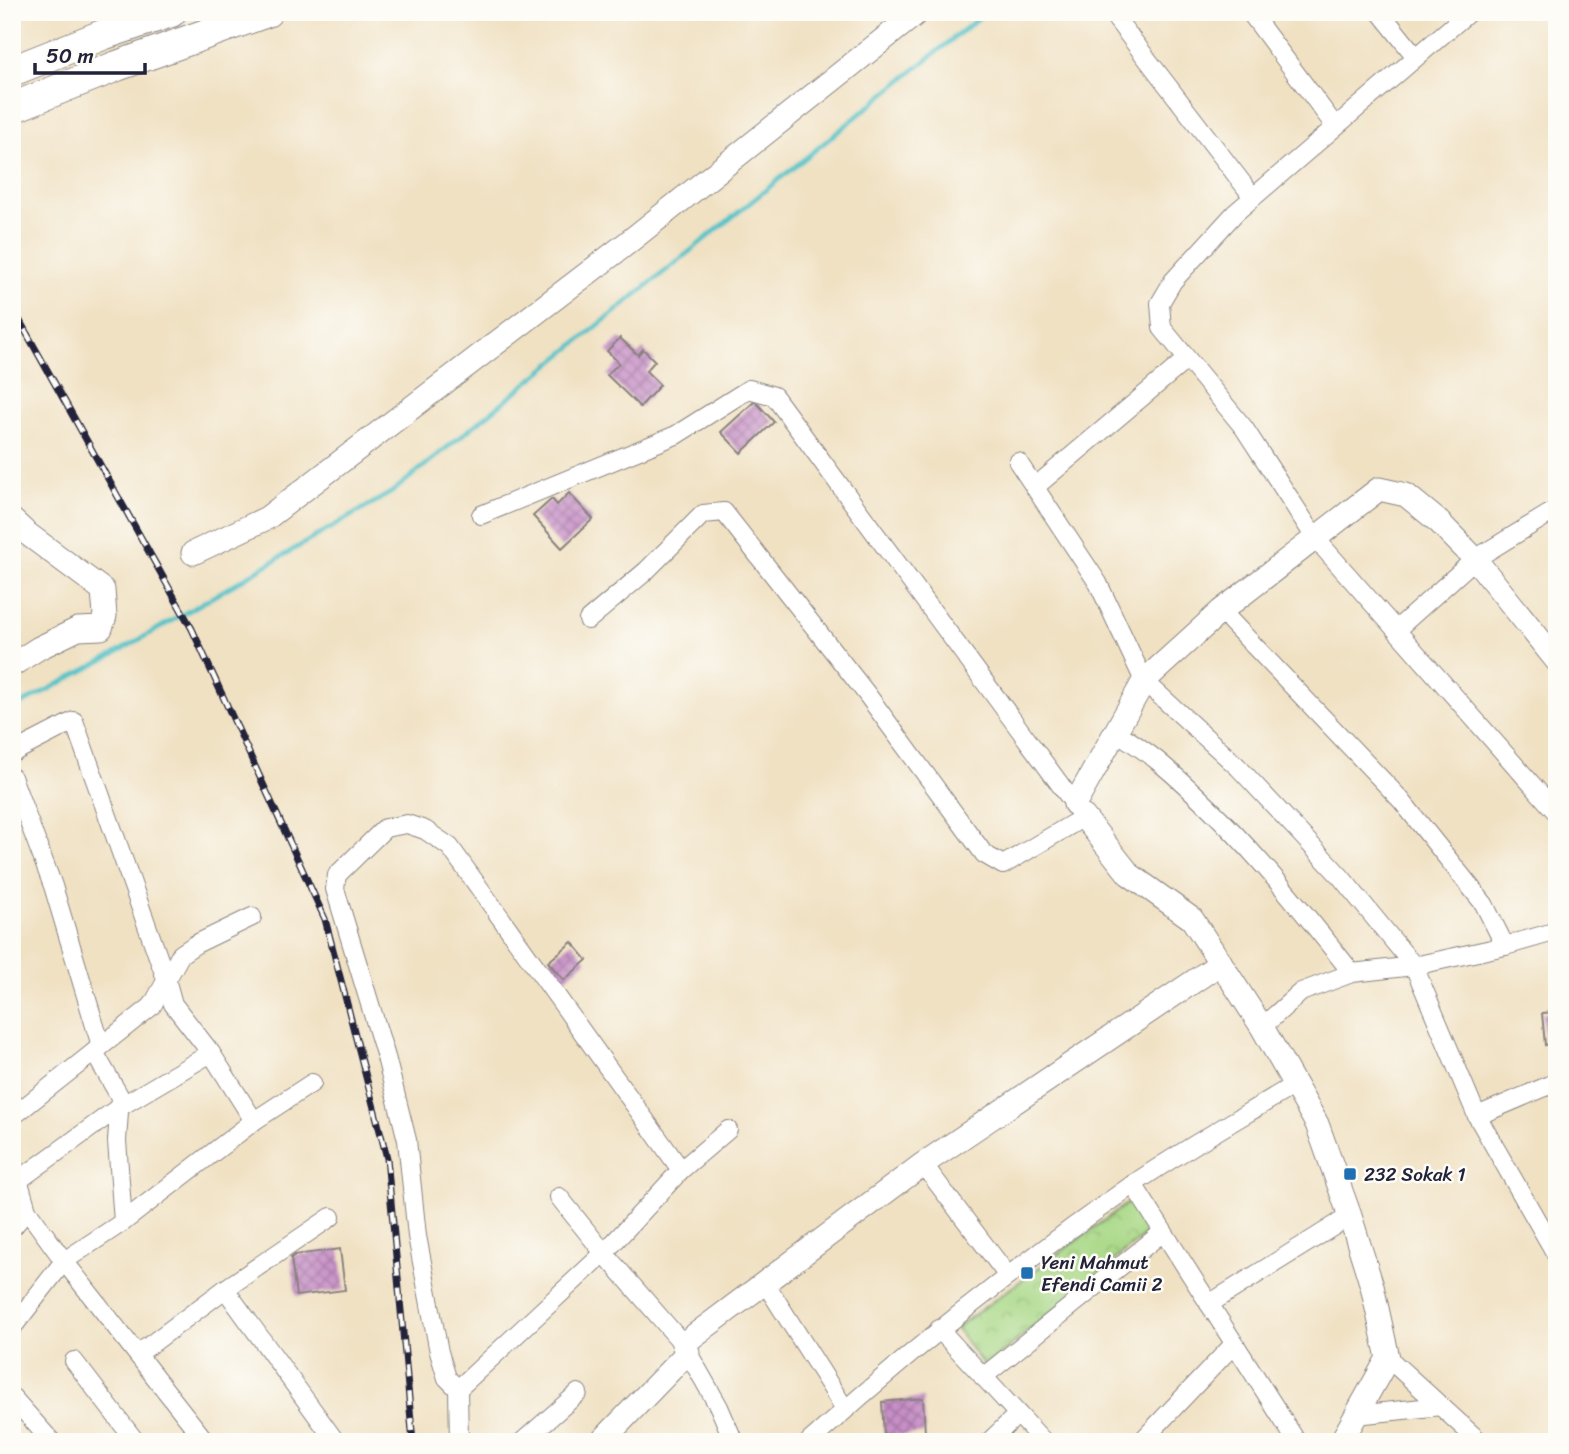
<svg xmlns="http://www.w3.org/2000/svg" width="1569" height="1454" font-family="Sriracha,sans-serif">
  <defs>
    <pattern id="park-crowns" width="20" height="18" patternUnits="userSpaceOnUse" patternTransform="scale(1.75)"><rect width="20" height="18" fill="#a9d886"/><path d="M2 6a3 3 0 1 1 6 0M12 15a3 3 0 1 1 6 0" fill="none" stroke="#91b975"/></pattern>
    <pattern id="building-cross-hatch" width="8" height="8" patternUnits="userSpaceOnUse" patternTransform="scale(1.75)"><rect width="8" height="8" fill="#c78fc6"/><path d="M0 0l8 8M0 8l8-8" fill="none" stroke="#a174a2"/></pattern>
  </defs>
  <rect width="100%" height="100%" fill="#fdfcf7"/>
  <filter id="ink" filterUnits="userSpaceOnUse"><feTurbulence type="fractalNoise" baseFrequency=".0143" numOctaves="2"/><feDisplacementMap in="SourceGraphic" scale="14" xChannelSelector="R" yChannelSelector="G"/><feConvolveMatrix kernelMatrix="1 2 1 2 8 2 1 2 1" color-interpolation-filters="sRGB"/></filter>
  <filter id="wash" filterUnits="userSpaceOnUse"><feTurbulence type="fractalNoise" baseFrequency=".00686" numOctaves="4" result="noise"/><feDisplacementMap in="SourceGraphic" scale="28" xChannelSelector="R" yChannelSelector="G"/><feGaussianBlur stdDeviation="1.57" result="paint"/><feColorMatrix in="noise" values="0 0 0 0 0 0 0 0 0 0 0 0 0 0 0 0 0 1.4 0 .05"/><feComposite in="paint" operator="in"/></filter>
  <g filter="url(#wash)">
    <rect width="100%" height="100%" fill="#f0e1c3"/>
    <polygon fill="url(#park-crowns)" stroke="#667d60" stroke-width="2" points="1132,1200 1152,1229 985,1367 956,1328"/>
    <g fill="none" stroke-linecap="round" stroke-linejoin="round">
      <polyline stroke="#54c2c8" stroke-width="4.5" points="12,709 113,655 392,492 986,12"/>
    </g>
    <g id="blocks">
      <g fill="url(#building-cross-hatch)">
        <polygon points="620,338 638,355 643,349 655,361 646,371 660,385 640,407 607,375 619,363 607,351"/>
        <polygon points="754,402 757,403 774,422 741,453 721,432"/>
        <polygon points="569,493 593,519 562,548 533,516 552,499 557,505"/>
        <polygon points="572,942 587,960 564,980 548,962"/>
        <polygon points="1557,1012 1557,1043 1545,1045 1542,1013"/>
        <polygon points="340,1249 345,1290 296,1296 291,1258 295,1255"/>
        <polygon points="923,1398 925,1433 884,1437 882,1402"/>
      </g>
    </g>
  </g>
  <g filter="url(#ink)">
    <use href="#blocks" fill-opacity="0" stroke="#89827f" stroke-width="2"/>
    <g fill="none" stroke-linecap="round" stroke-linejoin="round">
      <g stroke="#89827f" stroke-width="20">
        <g id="minor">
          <polyline points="1111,12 1253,197"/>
          <polyline points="1250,12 1335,126"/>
          <polyline points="1380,12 1416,57"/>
          <polyline points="1469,12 1235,213 1173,281 1160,303 1162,328 1244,428 1316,539 1557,813"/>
          <polyline points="1018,462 1098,583 1144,681 1238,767 1341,877 1414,966 1477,1116 1557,1256"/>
          <polyline points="1035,487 1187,359"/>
          <polyline points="481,515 676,435 749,389 774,396 1084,817 1003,865 984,854 866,693 724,512 703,514 646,571 588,620"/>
          <polyline points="1221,611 1401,800 1484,904 1505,946"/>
          <polyline points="1397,629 1475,559 1557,509"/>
          <path d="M1115 731C1130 741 1146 751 1159 762 1233 824 1293 898 1352 973"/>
          <polyline points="12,753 74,721 166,979 173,1004 211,1053 254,1121"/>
          <polyline points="12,777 53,886 101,1046"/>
          <polyline points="1262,1027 1301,992 1352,973 1414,966 1505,946 1557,931"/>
          <polyline points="94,1052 120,1097 117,1141 123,1222"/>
          <polyline points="1477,1116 1557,1082"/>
          <polyline points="12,1117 152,1006 181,954 196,944 252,917"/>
          <polyline points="12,1158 27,1210 64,1261 206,1442"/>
          <polyline points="923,1164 1008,1276"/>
          <polyline points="19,1180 118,1108 211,1053"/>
          <polyline points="1133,1184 1297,1442"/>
          <polyline points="559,1197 604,1253 683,1344 719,1407 734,1442"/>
          <polyline points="12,1228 27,1210"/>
          <polyline points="764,1281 845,1409"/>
          <polyline points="225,1289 336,1442"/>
          <polyline points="1209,1304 1350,1216"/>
          <polyline points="12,1328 64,1261 123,1222 254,1121 312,1083"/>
          <polyline points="939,1329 1044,1442"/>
          <polyline points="138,1354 225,1289 331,1217"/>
          <polyline points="1388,1358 1480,1442"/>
          <polyline points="74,1361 136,1442"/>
          <polyline points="983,1377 1163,1232"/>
          <polyline points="458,1389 447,1378 439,1352 417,1236 407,1140 386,1057 335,889 337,875 385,828 407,824 425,830 450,847 681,1170"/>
          <polyline points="12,1397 52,1442"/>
          <polyline points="1356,1415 1441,1406"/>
          <polyline points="459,1442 458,1389 604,1253 681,1170 728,1130"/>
          <polyline points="522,1442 578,1393"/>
          <path d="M809 1442C911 1350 1019 1264 1132 1185 1184 1149 1240 1118 1294 1085"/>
          <polyline points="989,1442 1018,1414"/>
          <polyline points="1141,1442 1234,1344"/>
        </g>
      </g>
      <g stroke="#89827f" stroke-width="25">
        <g id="tertiary">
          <polyline points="12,520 25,532 103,590 105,616 101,628 78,629 39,648 12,665"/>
          <polyline points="193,553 267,518 626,244 918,12"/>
          <polyline points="1075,804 1144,681 1221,611 1379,489 1406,495 1439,522 1475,559 1557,661"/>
          <polyline points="1084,817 1129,874 1192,919 1262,1027 1317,1124 1350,1216 1372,1286 1388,1358 1341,1442"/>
          <polyline points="683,1344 923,1164 1221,963"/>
          <polyline points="601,1442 688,1352"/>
        </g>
      </g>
      <g stroke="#89827f" stroke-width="32">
        <g id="trunk">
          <polyline points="12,71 105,34 171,12"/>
          <polyline points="12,108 117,66 267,12"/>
        </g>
      </g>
      <use href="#minor" stroke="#fff" stroke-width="18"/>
      <use href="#tertiary" stroke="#fff" stroke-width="23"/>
      <use href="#trunk" stroke="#fff" stroke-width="30"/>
      <g stroke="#22223b" stroke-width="7">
        <polyline id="rail" points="12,307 192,629 325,919 387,1158 413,1442"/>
      </g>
      <use href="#rail" stroke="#fdfcf7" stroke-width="4.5" stroke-dasharray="13" stroke-linecap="butt"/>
    </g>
  </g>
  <g fill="#1f6fb2" stroke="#fdfcf7" stroke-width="2.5">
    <rect x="1343" y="1167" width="14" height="14" rx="3.5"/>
    <rect x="1020" y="1266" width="14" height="14" rx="3.5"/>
  </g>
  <g text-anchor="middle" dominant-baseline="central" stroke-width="5" stroke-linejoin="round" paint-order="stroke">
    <g font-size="19" fill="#22223b" stroke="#fdfcf7" text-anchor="start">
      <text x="1364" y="1174">232 Sokak 1</text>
      <text x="1041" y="1262">Yeni Mahmut<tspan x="1041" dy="22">Efendi Camii 2</tspan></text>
    </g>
  </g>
  <rect width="1569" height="1454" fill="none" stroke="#fdfcf7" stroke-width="42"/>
  <path d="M35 63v10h110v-10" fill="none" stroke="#22223b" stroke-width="3.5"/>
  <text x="46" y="63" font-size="21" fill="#22223b" stroke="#fdfcf7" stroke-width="5" paint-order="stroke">50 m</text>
</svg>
